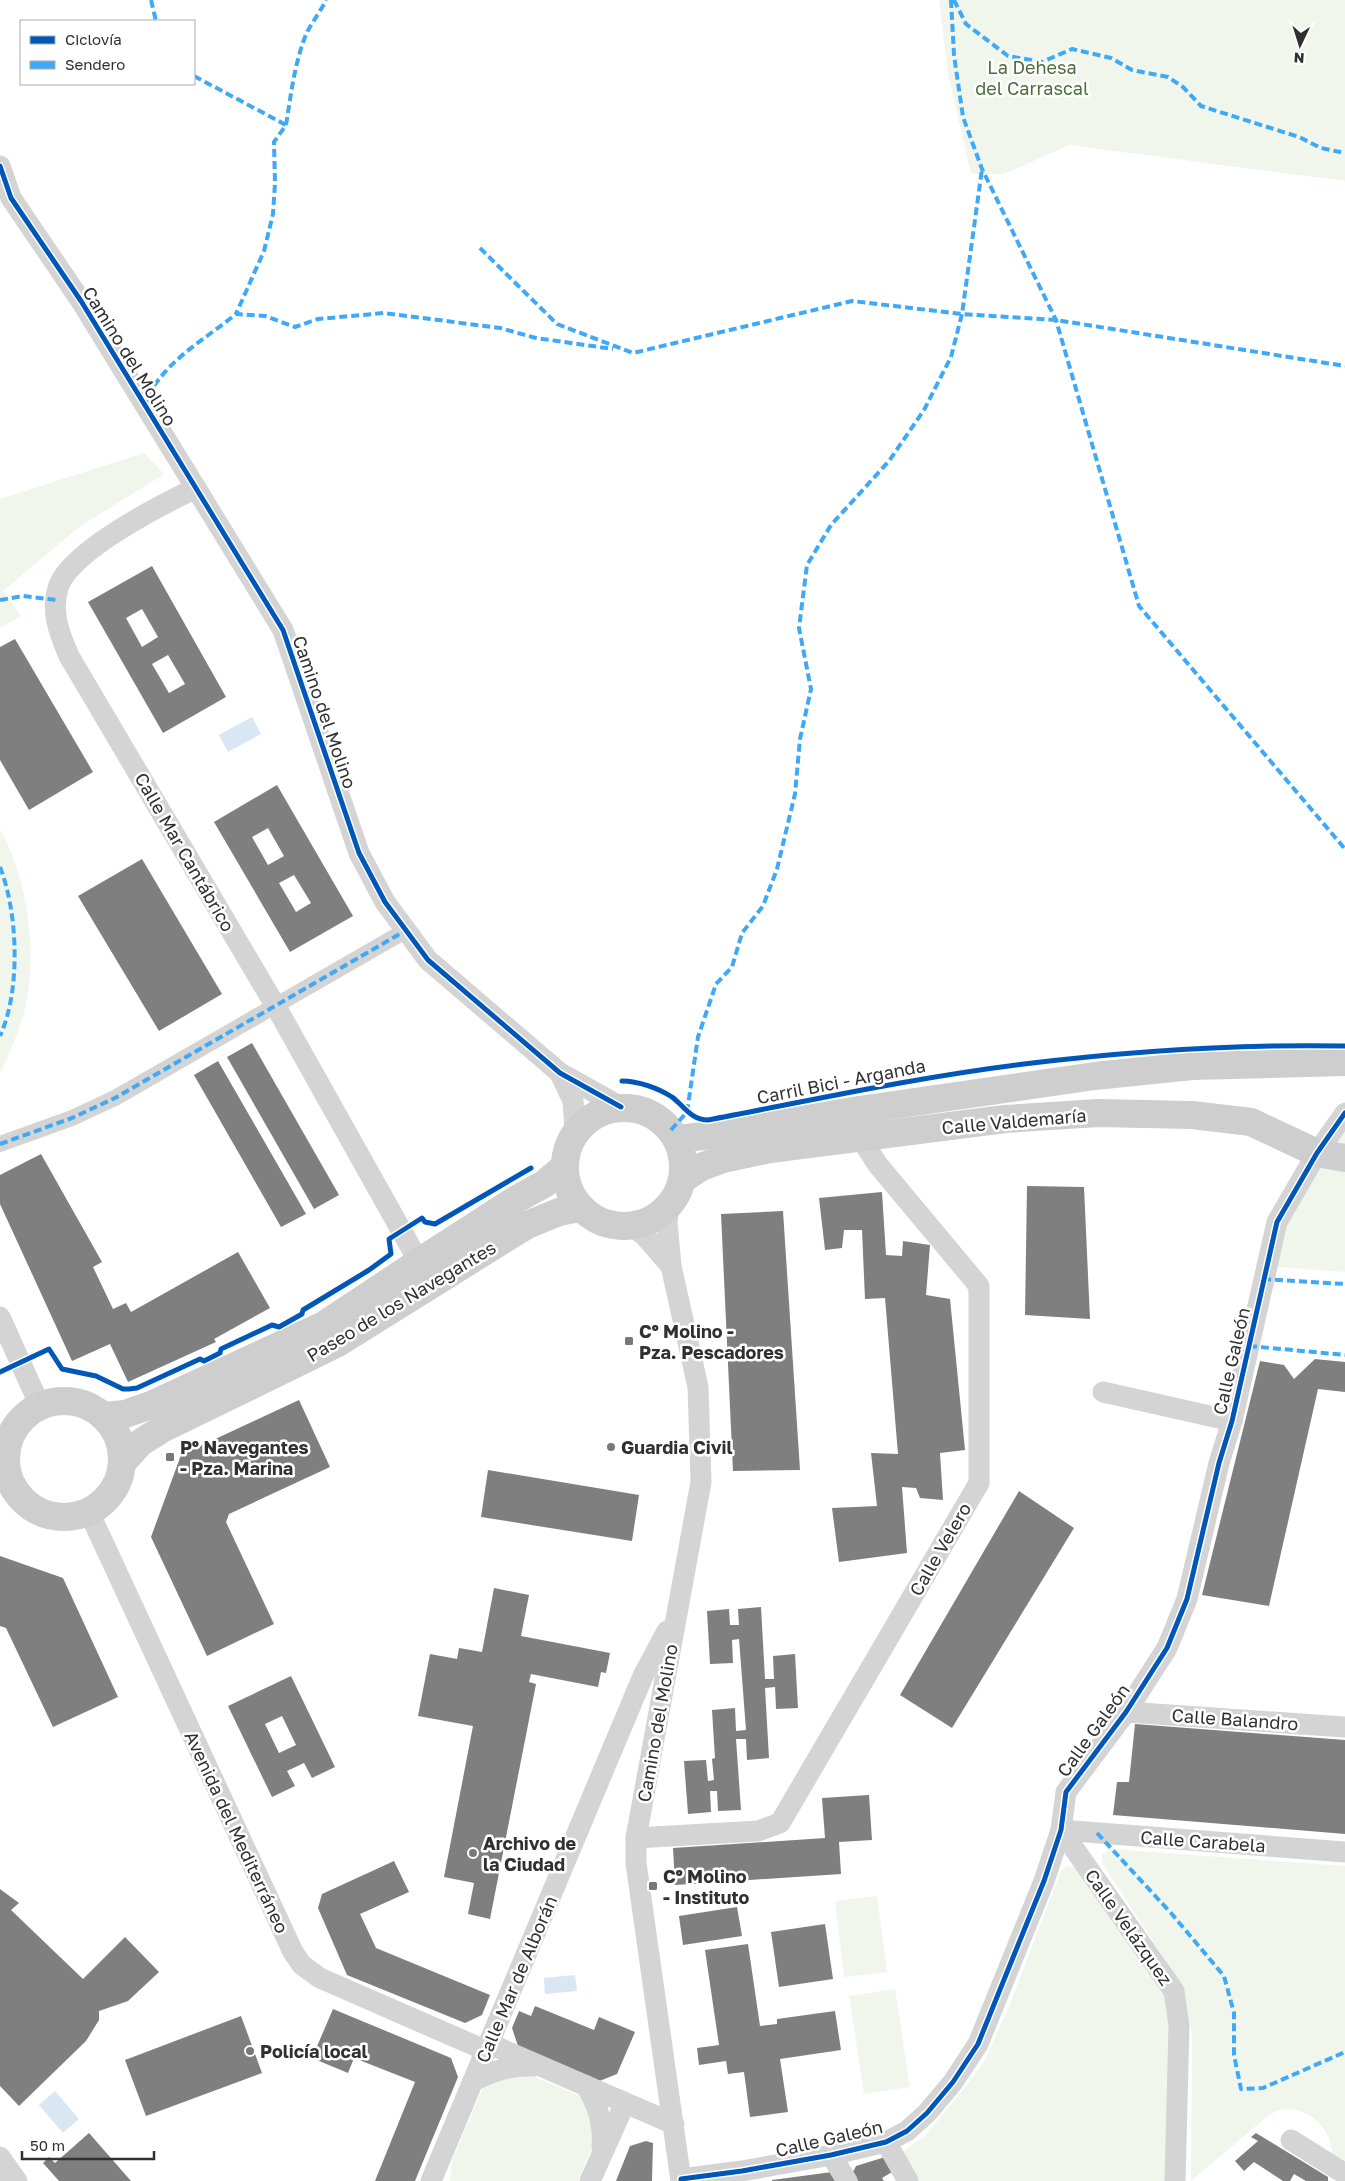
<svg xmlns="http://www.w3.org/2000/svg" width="1345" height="2181" font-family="'Golos Text',sans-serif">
  <rect width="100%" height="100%" fill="#fff"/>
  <g fill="#f0f6ec">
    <polygon points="939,0 1345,0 1345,181 1069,145 1004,174 971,174 948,74"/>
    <polygon points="144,453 164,474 79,527 3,591 21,616 0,628 0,499"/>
    <path d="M0 830C30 882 39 963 22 1020 16 1038 8 1056 0 1073Z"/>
    <polygon points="1345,1129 1345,1272 1255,1265"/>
    <path d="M1111 1849 1345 1866V2163L1332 2155C1333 2124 1297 2097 1269 2115L1191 2181 1192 2034 1185 1995 1166 1961 1102 1863V1855Z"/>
    <polygon points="1067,1866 1076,1868 1163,1991 1169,2005 1171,2181 918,2181 902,2152 925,2136 981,2067 1006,2014 1061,1871"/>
    <polygon points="877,1896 887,1972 844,1977 835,1901"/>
    <polygon points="895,1989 910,2087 864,2094 849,1996"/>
    <polygon points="526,2073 579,2096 590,2107 594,2142 578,2181 450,2181 452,2160 483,2088 488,2082"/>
  </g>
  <g fill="#d9e6f3">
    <polygon points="252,717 261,734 228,752 219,735"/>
    <polygon points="575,1975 577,1991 545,1994 544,1978"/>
    <polygon points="55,2091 79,2119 63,2133 39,2105"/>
  </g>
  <g fill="#7f7f7f" fill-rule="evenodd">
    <path d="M152 566 226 697 163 733 88 602ZM142 609 158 637 142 647 126 618ZM168 655 185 684 169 693 152 664Z"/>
    <polygon points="15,639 93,772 29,810 0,760 0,647"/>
    <path d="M277 785 353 916 290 952 214 822ZM268 828 284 856 268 865 252 837ZM294 875 311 903 296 912 279 883Z"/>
    <polygon points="142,859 222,994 159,1031 78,896"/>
    <polygon points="252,1043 339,1195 314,1209 227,1057"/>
    <polygon points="218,1061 306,1214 281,1227 194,1075"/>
    <polygon points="41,1154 102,1262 93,1267 113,1309 126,1303 131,1312 238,1252 270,1308 214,1339 216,1342 128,1382 110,1344 72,1361 0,1204 0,1175"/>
    <polygon points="1027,1186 1084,1187 1090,1319 1025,1315"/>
    <polygon points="882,1192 886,1255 902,1256 903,1241 930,1245 926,1295 950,1299 965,1450 940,1453 943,1500 920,1498 916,1488 902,1487 907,1553 839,1562 832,1508 877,1506 871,1453 898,1454 885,1298 865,1299 862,1230 844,1230 842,1248 825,1250 819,1198"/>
    <polygon points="783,1211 800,1470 733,1471 721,1214"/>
    <polygon points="1315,1359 1345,1362 1345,1392 1318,1389 1269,1606 1202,1595 1260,1361 1284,1365 1294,1379"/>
    <polygon points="299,1400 330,1467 229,1514 226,1522 274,1624 207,1656 151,1537 181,1455"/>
    <polygon points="488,1470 639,1495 632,1541 481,1517"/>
    <polygon points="1019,1491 1074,1528 952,1728 900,1695"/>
    <polygon points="0,1556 63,1578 118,1697 53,1727 6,1628 0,1626"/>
    <polygon points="494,1588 529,1595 521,1636 610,1653 606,1673 601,1672 598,1687 531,1674 529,1682 536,1684 490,1919 468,1914 474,1883 444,1877 473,1726 418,1716 430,1654 457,1659 459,1648 482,1652"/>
    <polygon points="761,1607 765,1679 774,1679 773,1656 795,1654 798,1708 776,1709 775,1687 765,1688 769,1758 747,1760 746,1739 736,1739 741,1810 718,1811 717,1791 710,1791 711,1812 688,1814 684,1761 706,1760 708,1781 714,1780 712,1759 715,1758 712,1710 735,1708 736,1731 746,1730 739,1639 732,1640 733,1663 710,1664 707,1611 729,1609 730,1625 739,1625 738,1609"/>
    <path d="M291 1676 335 1767 312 1778 304 1763 287 1771 295 1786 272 1797 228 1706ZM282 1716 296 1745 279 1753 265 1724Z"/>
    <polygon points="1135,1724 1345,1740 1345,1834 1113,1815 1117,1782 1129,1782"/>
    <polygon points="869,1795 872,1840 839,1842 841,1874 675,1885 673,1848 825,1838 822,1798"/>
    <polygon points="394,1861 409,1892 360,1914 376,1948 490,1995 482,2015 465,2023 347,1975 318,1908 322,1894"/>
    <polygon points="0,1889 19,1903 11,1910 83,1979 125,1937 159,1972 128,2001 99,2011 99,2020 86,2041 19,2106 0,2086"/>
    <polygon points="737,1907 742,1936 683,1945 679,1916"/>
    <polygon points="825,1924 833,1979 779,1987 771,1932"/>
    <polygon points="748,1944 760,2026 777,2024 777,2019 835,2011 841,2050 780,2059 788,2112 750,2117 744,2072 728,2074 726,2061 699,2065 697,2048 719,2045 705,1950"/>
    <polygon points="535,2006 594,2030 599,2017 635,2032 617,2074 597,2082 519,2049 512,2028 519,2011 531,2016"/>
    <polygon points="333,2009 451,2058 458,2077 415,2181 375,2181 415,2082 354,2058 348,2073 312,2058"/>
    <polygon points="241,2016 262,2073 146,2116 125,2060"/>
    <polygon points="89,2133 131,2181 59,2181 43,2163 49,2157 55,2163"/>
    <polygon points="1256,2133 1328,2177 1328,2181 1306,2181 1294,2174 1290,2181 1283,2181 1254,2162 1244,2171 1235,2161 1258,2141 1251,2137"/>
    <polygon points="646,2141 653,2143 652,2181 616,2181 630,2146"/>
    <polygon points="885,2157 892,2172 882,2178 884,2181 858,2181 853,2172 856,2166"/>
    <polygon points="832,2172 842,2181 772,2181 772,2180"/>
  </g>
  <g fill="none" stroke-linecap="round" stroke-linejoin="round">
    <polyline stroke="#d4d4d4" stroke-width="16" points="0,1144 72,1118 115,1098 405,931"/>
    <g stroke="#d4d4d4" stroke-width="21">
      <polyline points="0,166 11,198 81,301 283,630 359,853 385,902 428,960 560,1073 621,1107"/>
      <path d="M196 488C161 505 74 549 59 585 50 610 59 633 69 656L275 1005 419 1262"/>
      <polyline points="560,1073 573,1101 575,1130"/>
      <polyline points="669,1206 667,1222 671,1266 698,1387 701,1482 636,1838 636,1863 681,2181"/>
      <polyline points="632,1226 644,1235 671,1266"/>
      <polyline points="0,1317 40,1406"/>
      <polyline points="1103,1392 1232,1421"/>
      <polyline points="89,1512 293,1952 302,1965 320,1978 487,2051"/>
      <polyline points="1126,1712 1345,1727"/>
      <polyline points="1061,1830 1174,1991 1179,2025 1175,2181"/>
      <polyline points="1061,1830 1345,1852"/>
      <polyline points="636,1838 758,1831 780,1823 979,1483 979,1286 878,1165 867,1148 865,1137"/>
      <polyline points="490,2044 674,2124"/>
      <path d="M473 2081C494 2071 510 2065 534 2066"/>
      <path d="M585 2085C599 2105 604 2125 602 2149"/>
      <polyline points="1291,2140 1345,2174"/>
      <polyline points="886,2142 908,2181"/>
      <polyline points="831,2155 847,2181"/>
      <polyline points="0,2157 17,2181"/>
      <polyline points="681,2179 742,2171 831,2155 886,2142 907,2131 927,2113 953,2082 978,2044 1044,1881 1061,1830 1066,1792 1126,1712 1167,1648 1187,1599 1219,1463 1232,1421 1277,1222 1317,1153 1345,1113"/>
      <polyline points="431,2181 643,1676 667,1631"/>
      <polyline points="590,2181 625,2103"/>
    </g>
    <polyline stroke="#d4d4d4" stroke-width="26" points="0,2176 10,2181"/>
    <g stroke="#cecece" stroke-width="28">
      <circle cx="624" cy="1167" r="59"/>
      <polyline points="678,1139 720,1134 859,1110 1095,1076 1192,1066 1345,1062"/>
      <polyline points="683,1179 701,1167 723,1159 770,1149 1005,1119 1098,1113 1192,1115 1251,1122 1317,1153 1345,1158"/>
      <circle cx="64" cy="1459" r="58"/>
      <polyline points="104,1416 125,1414 151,1405 324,1325 419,1262 515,1200 544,1184 563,1168"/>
      <polyline points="123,1462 140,1443 162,1429 336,1344 527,1225 559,1212 580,1208"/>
    </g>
    <g stroke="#3fa9f5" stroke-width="4" stroke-dasharray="8 4" stroke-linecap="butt">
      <polyline points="151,0 156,21"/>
      <polyline points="951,0 954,55 963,117 982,169 1056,320 1139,606 1345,849"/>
      <polyline points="954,0 966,24 1008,56 1042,62 1072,49 1111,58 1132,70 1168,77 1183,87 1201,106 1299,137 1321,148 1345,153"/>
      <polyline points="194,76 286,125 274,142 275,183 273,214 264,251 236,314"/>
      <path d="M286 125C291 95 294 66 305 37 310 24 320 13 326 0"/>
      <polyline points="480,248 557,324 633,353 852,301 962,314 1056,320 1345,366"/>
      <path d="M146 408C148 401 149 391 154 386 175 355 208 337 236 314L265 316 295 327 318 319 384 313 500 328 536 338 613 349"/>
      <polyline points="0,600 23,596 57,600"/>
      <path d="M0 867C18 913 21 990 0 1036"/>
      <polyline points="671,1130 687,1112 698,1037 716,984 732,967 742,933 763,906 777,869 795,794 800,739 811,689 799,628 807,565 831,525 889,461 924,410 951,357 962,314 982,169"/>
      <polyline points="0,1144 72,1118 115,1098 405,931"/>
      <polyline points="1263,1279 1345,1284"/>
      <polyline points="1249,1346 1345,1355"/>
      <polyline points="1097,1833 1171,1913 1224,1976 1234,2013 1234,2055 1241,2089 1263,2088 1345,2052"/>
    </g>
    <g stroke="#fff" stroke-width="8">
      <g id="cycleway">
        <polyline points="0,166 11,198 81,301 283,630 359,853 385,902 428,960 560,1073 621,1107"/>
        <path d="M622 1081C638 1081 658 1088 672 1097 684 1106 691 1120 708 1120 813 1100 918 1077 1024 1064 1131 1051 1238 1044 1345 1046"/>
        <polyline points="0,1372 49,1349 62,1369 96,1376 123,1389 129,1389 137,1388 200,1359 204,1361 220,1353 221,1349 272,1325 279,1327 302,1314 303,1310 369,1270 391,1254 389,1239 422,1218 425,1222 435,1224 531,1168"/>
        <polyline points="681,2181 681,2179 742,2171 831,2155 886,2142 907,2131 927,2113 953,2082 978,2044 1044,1881 1061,1830 1066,1792 1126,1712 1167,1648 1187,1599 1219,1463 1232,1421 1277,1222 1317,1153 1345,1113"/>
      </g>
    </g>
    <use href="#cycleway" stroke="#0057b8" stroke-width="5"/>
  </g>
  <g fill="#787878" stroke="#fff" stroke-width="2">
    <rect x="624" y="1336" width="10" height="10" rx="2.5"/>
    <circle cx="611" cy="1447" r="5"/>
    <rect x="165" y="1452" width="10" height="10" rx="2.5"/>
    <circle cx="473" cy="1853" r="5"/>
    <rect x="648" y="1881" width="10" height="10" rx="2.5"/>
    <circle cx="250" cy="2051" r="5"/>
  </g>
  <g text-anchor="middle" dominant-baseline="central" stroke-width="5" stroke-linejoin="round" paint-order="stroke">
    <g font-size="18" fill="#4d6e3a" stroke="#fff">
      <text x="1032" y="67">La Dehesa<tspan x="1032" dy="21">del Carrascal</tspan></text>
    </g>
    <g font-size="18" fill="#303030" stroke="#fff">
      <text transform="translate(130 356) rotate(58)">Camino del Molino</text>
      <text transform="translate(325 712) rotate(71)">Camino del Molino</text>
      <text transform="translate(185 852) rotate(60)">Calle Mar Cantábrico</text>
      <text transform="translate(841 1081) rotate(-11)">Carril Bici - Arganda</text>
      <text transform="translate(1014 1121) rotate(-5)">Calle Valdemaría</text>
      <text transform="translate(401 1301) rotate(-31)">Paseo de los Navegantes</text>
      <text transform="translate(1231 1361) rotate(-77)">Calle Galeón</text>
      <text transform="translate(940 1549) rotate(-60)">Calle Velero</text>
      <text transform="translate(1235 1719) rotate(4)">Calle Balandro</text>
      <text transform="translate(657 1723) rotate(-80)">Camino del Molino</text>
      <text transform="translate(1093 1730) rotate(-54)">Calle Galeón</text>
      <text transform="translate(237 1832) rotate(65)">Avenida del Mediterráneo</text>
      <text transform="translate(1203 1841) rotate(4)">Calle Carabela</text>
      <text transform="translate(1129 1927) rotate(55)">Calle Velázquez</text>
      <text transform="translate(516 1979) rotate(-67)">Calle Mar de Alborán</text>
      <text transform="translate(829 2138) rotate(-13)">Calle Galeón</text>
    </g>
    <g font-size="18" font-weight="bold" fill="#303030" stroke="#fff" text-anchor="start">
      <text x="639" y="1331">Cº Molino -<tspan x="639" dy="21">Pza. Pescadores</tspan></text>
      <text x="180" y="1447">Pº Navegantes<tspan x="180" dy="21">- Pza. Marina</tspan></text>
      <text x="621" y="1447">Guardia Civil</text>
      <text x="483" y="1843">Archivo de<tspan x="483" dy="21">la Ciudad</tspan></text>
      <text x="663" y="1876">Cº Molino<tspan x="663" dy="21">- Instituto</tspan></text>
      <text x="260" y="2051">Policía local</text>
    </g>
  </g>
  <rect x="20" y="20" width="175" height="65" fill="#ffffff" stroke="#acacac"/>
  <rect x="30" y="36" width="25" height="8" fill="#0057b8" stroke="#acacac"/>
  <text x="65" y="45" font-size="15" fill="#303030">Ciclovía</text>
  <rect x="30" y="61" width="25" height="8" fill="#3fa9f5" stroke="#acacac"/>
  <text x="65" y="70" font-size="15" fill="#303030">Sendero</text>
  <g transform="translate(1300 45) rotate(184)" stroke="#ffffff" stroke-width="4" paint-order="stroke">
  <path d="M0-4L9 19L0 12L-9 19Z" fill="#303030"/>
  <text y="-8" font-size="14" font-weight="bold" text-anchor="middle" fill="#303030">N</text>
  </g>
  <path d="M22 2151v8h132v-8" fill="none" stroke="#303030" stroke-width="2.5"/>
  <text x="30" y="2151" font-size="15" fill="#303030" stroke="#ffffff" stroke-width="4" paint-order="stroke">50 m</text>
</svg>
